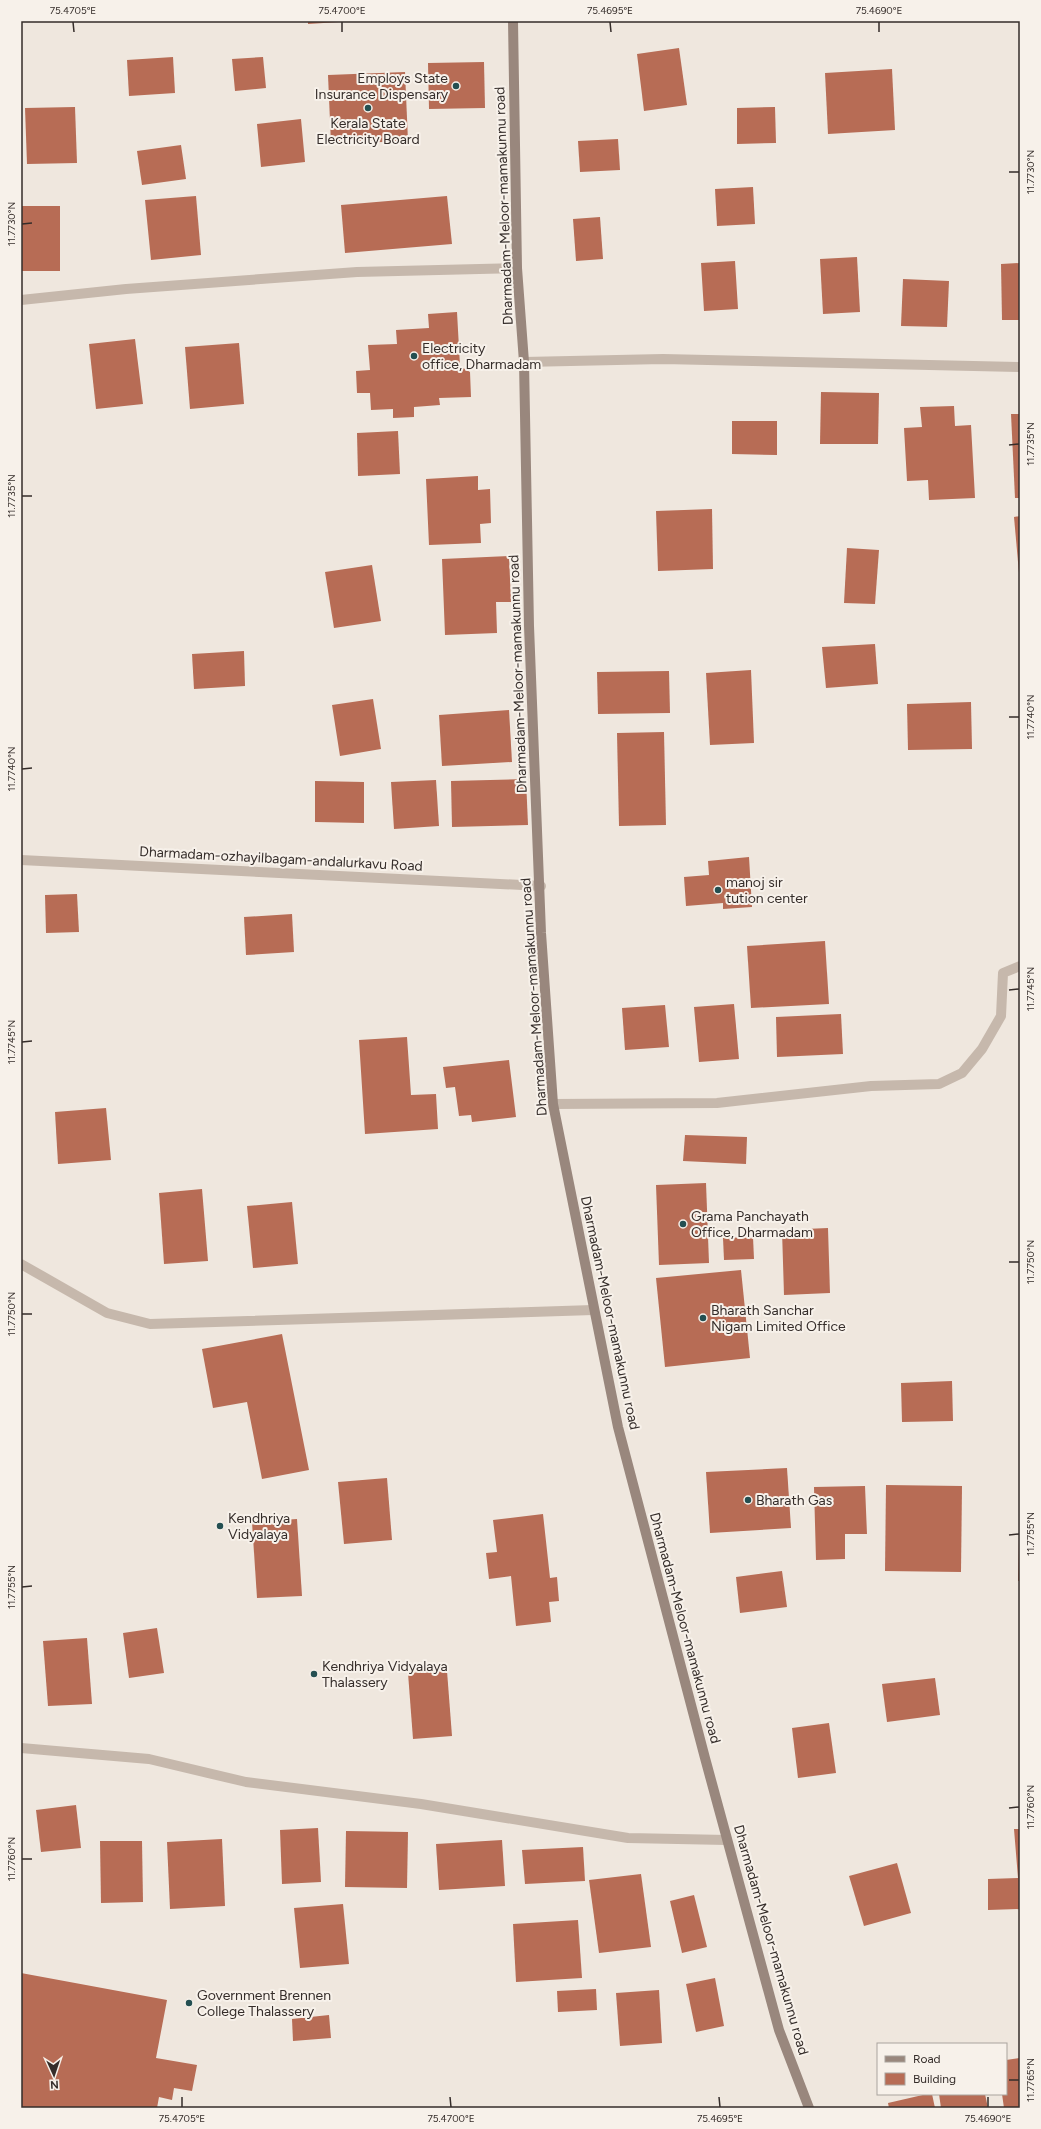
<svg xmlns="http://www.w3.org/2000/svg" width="1041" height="2129" font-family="Figtree,sans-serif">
  <rect width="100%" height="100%" fill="#efe7de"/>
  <g fill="#b76c55">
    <polygon points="308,21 339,21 339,22 308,24"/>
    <polygon points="679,48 687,105 644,111 637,54"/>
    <polygon points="173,57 175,93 129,96 127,60"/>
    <polygon points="263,57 266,88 235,91 232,59"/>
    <polygon points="484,62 485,108 429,109 428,63"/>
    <polygon points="892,69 895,130 828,134 825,73"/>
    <polygon points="405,72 408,141 331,144 328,75"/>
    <polygon points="75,107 77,163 27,164 25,108"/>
    <polygon points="775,107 776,143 737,144 737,108"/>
    <polygon points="301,119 305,162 261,167 257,124"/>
    <polygon points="618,139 620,170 580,172 578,141"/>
    <polygon points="181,145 186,179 142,185 137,151"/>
    <polygon points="753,187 755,224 717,226 715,189"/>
    <polygon points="196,196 201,255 151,260 145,200"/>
    <polygon points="447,196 452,244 345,253 341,205"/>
    <rect x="21" y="206" width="39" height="65"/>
    <polygon points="600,217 603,259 576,261 573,219"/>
    <polygon points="857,257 860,312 823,314 820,259"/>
    <polygon points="735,261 738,309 704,311 701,263"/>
    <polygon points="1020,263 1020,320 1002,320 1001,264"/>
    <polygon points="903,279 949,281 947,327 901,326"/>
    <polygon points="457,312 460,366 470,372 471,397 439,398 440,405 414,407 414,417 393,418 393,409 371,410 370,393 357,393 356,371 370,370 368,345 397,344 396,330 429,328 428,314"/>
    <polygon points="135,339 143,404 96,409 89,344"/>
    <polygon points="239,343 244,404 190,409 185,347"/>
    <polygon points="821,392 879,393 878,444 820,444"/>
    <polygon points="954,406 955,426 971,425 975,498 929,500 928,480 907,481 904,428 922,427 920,407"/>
    <polygon points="1011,414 1020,414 1020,498 1015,498"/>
    <polygon points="732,421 777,421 777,455 732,454"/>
    <polygon points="398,431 400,474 358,476 357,433"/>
    <polygon points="478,476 478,490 490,489 491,523 480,524 481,543 429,545 426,479"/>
    <polygon points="712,509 713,569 658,571 656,511"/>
    <polygon points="1020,516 1020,573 1019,573 1014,517"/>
    <polygon points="847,548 879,550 875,604 844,603"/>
    <polygon points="509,556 511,602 496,602 497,633 445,635 442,559"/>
    <polygon points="372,565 381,621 334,628 325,572"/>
    <polygon points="875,644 878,684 826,688 822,647"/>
    <polygon points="244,651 245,686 194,689 192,654"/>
    <polygon points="751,670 754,743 710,745 706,673"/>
    <polygon points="669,671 670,713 598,714 597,672"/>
    <polygon points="373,699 381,749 340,756 332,705"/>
    <polygon points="971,702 972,749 908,750 907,704"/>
    <polygon points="509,710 512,762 442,766 439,715"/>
    <polygon points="664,732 666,825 619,826 617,733"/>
    <polygon points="526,779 528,825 452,827 451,781"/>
    <polygon points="436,780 439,826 394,829 391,782"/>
    <polygon points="315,781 364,782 364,823 315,822"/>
    <polygon points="749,857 752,907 723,909 723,903 686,906 684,877 709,875 708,861"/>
    <polygon points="77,894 79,932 46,933 45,895"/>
    <polygon points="292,914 294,952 246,955 244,917"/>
    <polygon points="825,941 829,1004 751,1008 747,946"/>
    <polygon points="734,1004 739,1059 699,1062 694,1007"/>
    <polygon points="665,1005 669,1047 625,1050 622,1008"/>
    <polygon points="841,1014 843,1054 777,1057 776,1017"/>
    <polygon points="407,1037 411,1095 436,1094 438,1129 365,1134 359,1040"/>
    <polygon points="509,1060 516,1117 472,1122 471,1115 459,1116 455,1087 446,1088 443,1067"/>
    <polygon points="106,1108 111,1160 58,1164 55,1112"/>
    <polygon points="685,1135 747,1137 746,1164 683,1161"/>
    <polygon points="706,1183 709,1263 659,1265 656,1185"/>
    <polygon points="202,1189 208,1261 164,1264 159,1193"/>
    <polygon points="292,1202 298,1264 253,1268 247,1206"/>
    <polygon points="828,1228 830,1293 784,1295 782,1230"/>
    <polygon points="753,1237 754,1259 724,1260 723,1238"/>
    <polygon points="741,1270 750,1358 665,1367 656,1278"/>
    <polygon points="282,1334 309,1470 262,1479 247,1402 213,1408 202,1349"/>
    <polygon points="952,1381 953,1421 902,1422 901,1383"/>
    <polygon points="787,1468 791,1528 710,1533 706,1472"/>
    <polygon points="387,1478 392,1540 344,1544 338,1482"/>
    <polygon points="886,1485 962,1486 961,1572 885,1571"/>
    <polygon points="865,1486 867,1534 845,1534 845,1559 816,1560 814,1487"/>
    <polygon points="543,1514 550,1578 557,1577 559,1601 549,1602 551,1622 516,1626 511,1576 489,1579 486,1553 497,1552 493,1520"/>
    <polygon points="297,1519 302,1596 257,1598 252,1522"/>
    <polygon points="1019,1536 1020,1536 1020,1581 1018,1581"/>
    <polygon points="782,1571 787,1607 740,1613 736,1577"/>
    <polygon points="157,1628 164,1673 129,1678 123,1633"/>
    <polygon points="87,1638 92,1704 48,1706 43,1641"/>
    <polygon points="447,1671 452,1736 413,1739 408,1673"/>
    <polygon points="935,1678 940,1715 887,1722 882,1684"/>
    <polygon points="829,1723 836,1773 798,1778 792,1728"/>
    <polygon points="76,1805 81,1848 41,1852 36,1810"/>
    <polygon points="318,1828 321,1882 282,1884 280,1830"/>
    <polygon points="1014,1829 1020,1829 1020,1909 988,1910 988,1879 1018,1878"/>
    <polygon points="346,1831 408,1832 407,1888 345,1887"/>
    <polygon points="222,1839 225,1906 170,1909 167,1842"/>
    <polygon points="502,1840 505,1886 439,1890 436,1844"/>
    <polygon points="100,1841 142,1841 143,1902 101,1903"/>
    <polygon points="583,1847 585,1881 525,1884 522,1850"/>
    <polygon points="897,1863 911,1913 864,1926 849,1876"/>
    <polygon points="641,1874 651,1947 599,1953 589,1880"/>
    <polygon points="694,1895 707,1947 682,1953 670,1901"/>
    <polygon points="343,1904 349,1964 300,1968 294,1908"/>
    <polygon points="578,1920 582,1978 516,1982 513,1924"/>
    <polygon points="21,1973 167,2000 156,2058 197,2065 192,2091 174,2088 172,2100 159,2097 157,2108 21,2108"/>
    <polygon points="715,1978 724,2026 696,2032 686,1984"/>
    <polygon points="596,1989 597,2010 558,2012 557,1991"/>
    <polygon points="659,1990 662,2043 620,2046 616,1993"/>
    <polygon points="329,2015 331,2038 293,2041 292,2019"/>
    <polygon points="1020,2058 1020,2108 1004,2108 1002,2094 1006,2094 1006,2060"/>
    <polygon points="927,2094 932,2094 935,2108 889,2108 888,2103"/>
    <polygon points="939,2094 985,2094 988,2108 941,2108"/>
  </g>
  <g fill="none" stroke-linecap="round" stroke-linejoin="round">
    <g stroke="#c6b8ac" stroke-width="10">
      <polyline points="21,300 126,289 357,272 517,268"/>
      <polyline points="524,362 663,359 1020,367"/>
      <polyline points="21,860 541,886"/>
      <polyline points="553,1104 717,1103 871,1086 939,1084 962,1073 982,1049 1001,1016 1003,973 1020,966"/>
      <polyline points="21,1264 107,1313 150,1324 593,1310"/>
      <polyline points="21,1748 149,1759 246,1782 421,1804 628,1838 727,1840"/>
    </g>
    <polyline stroke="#99877d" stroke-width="10" points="513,21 517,268 524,362 529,626 541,933 553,1104 618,1427 705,1758 779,2030 809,2108"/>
  </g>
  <path fill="none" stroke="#352d2a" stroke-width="1.5" d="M73 22 74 32M342 22V32M610 22 611 32M879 22V32M1009 172H1019M22 224 32 223M1009 445 1019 444M22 496H32M1009 717H1019M22 769 32 768M1009 990 1019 989M22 1042 32 1041M1009 1262H1019M22 1314H32M1009 1535 1019 1534M22 1587 32 1586M1009 1808 1019 1807M22 1859H32M1009 2080H1019M182 2097V2107M450 2097 451 2107M719 2097 720 2107M988 2097V2107"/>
  <g fill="#244f51" stroke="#f7f1ea" stroke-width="1.5">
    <circle cx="456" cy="86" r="4"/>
    <circle cx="368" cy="108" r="4"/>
    <circle cx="414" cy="356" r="4"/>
    <circle cx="718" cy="890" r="4"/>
    <circle cx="683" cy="1224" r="4"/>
    <circle cx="703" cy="1318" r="4"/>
    <circle cx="748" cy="1500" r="4"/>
    <circle cx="220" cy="1526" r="4"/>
    <circle cx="314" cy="1674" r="4"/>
    <circle cx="189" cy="2003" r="4"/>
  </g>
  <g text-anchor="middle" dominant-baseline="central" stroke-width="4" stroke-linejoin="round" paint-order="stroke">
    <g font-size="14" fill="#352d2a" stroke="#f7f1ea" text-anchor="start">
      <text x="448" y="78" text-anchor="end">Employs State<tspan x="448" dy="16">Insurance Dispensary</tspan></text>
      <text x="368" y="123" text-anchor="middle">Kerala State<tspan x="368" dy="16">Electricity Board</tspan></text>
      <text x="422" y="348">Electricity<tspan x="422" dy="16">office, Dharmadam</tspan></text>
      <text x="726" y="882">manoj sir<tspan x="726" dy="16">tution center</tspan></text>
      <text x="691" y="1216">Grama Panchayath<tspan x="691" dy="16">Office, Dharmadam</tspan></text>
      <text x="711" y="1310">Bharath Sanchar<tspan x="711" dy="16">Nigam Limited Office</tspan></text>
      <text x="756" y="1500">Bharath Gas</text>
      <text x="228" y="1518">Kendhriya<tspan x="228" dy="16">Vidyalaya</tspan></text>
      <text x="322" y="1666">Kendhriya Vidyalaya<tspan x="322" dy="16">Thalassery</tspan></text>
      <text x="197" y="1995">Government Brennen<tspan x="197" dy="16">College Thalassery</tspan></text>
    </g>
    <g font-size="14" fill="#352d2a" stroke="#f7f1ea">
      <text transform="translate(504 206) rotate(-92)">Dharmadam-Meloor-mamakunnu road</text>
      <text transform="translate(518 674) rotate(-92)">Dharmadam-Meloor-mamakunnu road</text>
      <text transform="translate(281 859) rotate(3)">Dharmadam-ozhayilbagam-andalurkavu Road</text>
      <text transform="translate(534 997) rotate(-94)">Dharmadam-Meloor-mamakunnu road</text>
      <text transform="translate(610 1313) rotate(78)">Dharmadam-Meloor-mamakunnu road</text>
      <text transform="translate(685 1628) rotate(75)">Dharmadam-Meloor-mamakunnu road</text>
      <text transform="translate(771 1940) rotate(74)">Dharmadam-Meloor-mamakunnu road</text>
    </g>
  </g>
  <rect width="1041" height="2129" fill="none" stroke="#f7f1ea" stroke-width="44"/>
  <rect x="877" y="2043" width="130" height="52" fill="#f7f1ea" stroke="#a9a39d"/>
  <rect x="885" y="2056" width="20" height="6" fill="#99877d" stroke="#a9a39d"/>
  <text x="913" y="2063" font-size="12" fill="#352d2a">Road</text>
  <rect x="885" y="2073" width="20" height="12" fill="#b76c55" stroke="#a9a39d"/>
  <text x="913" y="2083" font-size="12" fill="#352d2a">Building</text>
  <g transform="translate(54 2075) rotate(177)" stroke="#f7f1ea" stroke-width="3" paint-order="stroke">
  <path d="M0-3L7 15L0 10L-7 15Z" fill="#352d2a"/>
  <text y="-6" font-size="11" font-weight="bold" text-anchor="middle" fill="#352d2a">N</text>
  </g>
  <rect x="22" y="22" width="997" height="2085" fill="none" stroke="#352d2a" stroke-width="1.5"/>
  <g font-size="10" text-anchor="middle" fill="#352d2a">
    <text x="73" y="14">75.4705°E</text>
    <text x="342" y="14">75.4700°E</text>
    <text x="610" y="14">75.4695°E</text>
    <text x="879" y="14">75.4690°E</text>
    <text transform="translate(1030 172) rotate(-90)" y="4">11.7730°N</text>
    <text transform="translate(11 224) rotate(-90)" y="4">11.7730°N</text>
    <text transform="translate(1030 444) rotate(-90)" y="4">11.7735°N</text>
    <text transform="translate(11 496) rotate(-90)" y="4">11.7735°N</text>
    <text transform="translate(1030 717) rotate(-90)" y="4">11.7740°N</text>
    <text transform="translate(11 769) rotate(-90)" y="4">11.7740°N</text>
    <text transform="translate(1030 989) rotate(-90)" y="4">11.7745°N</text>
    <text transform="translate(11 1042) rotate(-90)" y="4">11.7745°N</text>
    <text transform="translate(1030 1262) rotate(-90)" y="4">11.7750°N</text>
    <text transform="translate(11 1314) rotate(-90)" y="4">11.7750°N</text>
    <text transform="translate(1030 1534) rotate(-90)" y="4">11.7755°N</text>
    <text transform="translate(11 1587) rotate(-90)" y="4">11.7755°N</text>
    <text transform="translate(1030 1807) rotate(-90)" y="4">11.7760°N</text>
    <text transform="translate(11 1859) rotate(-90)" y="4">11.7760°N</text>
    <text transform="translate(1030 2080) rotate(-90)" y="4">11.7765°N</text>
    <text x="182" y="2122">75.4705°E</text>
    <text x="451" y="2122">75.4700°E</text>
    <text x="720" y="2122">75.4695°E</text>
    <text x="988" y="2122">75.4690°E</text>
  </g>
</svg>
